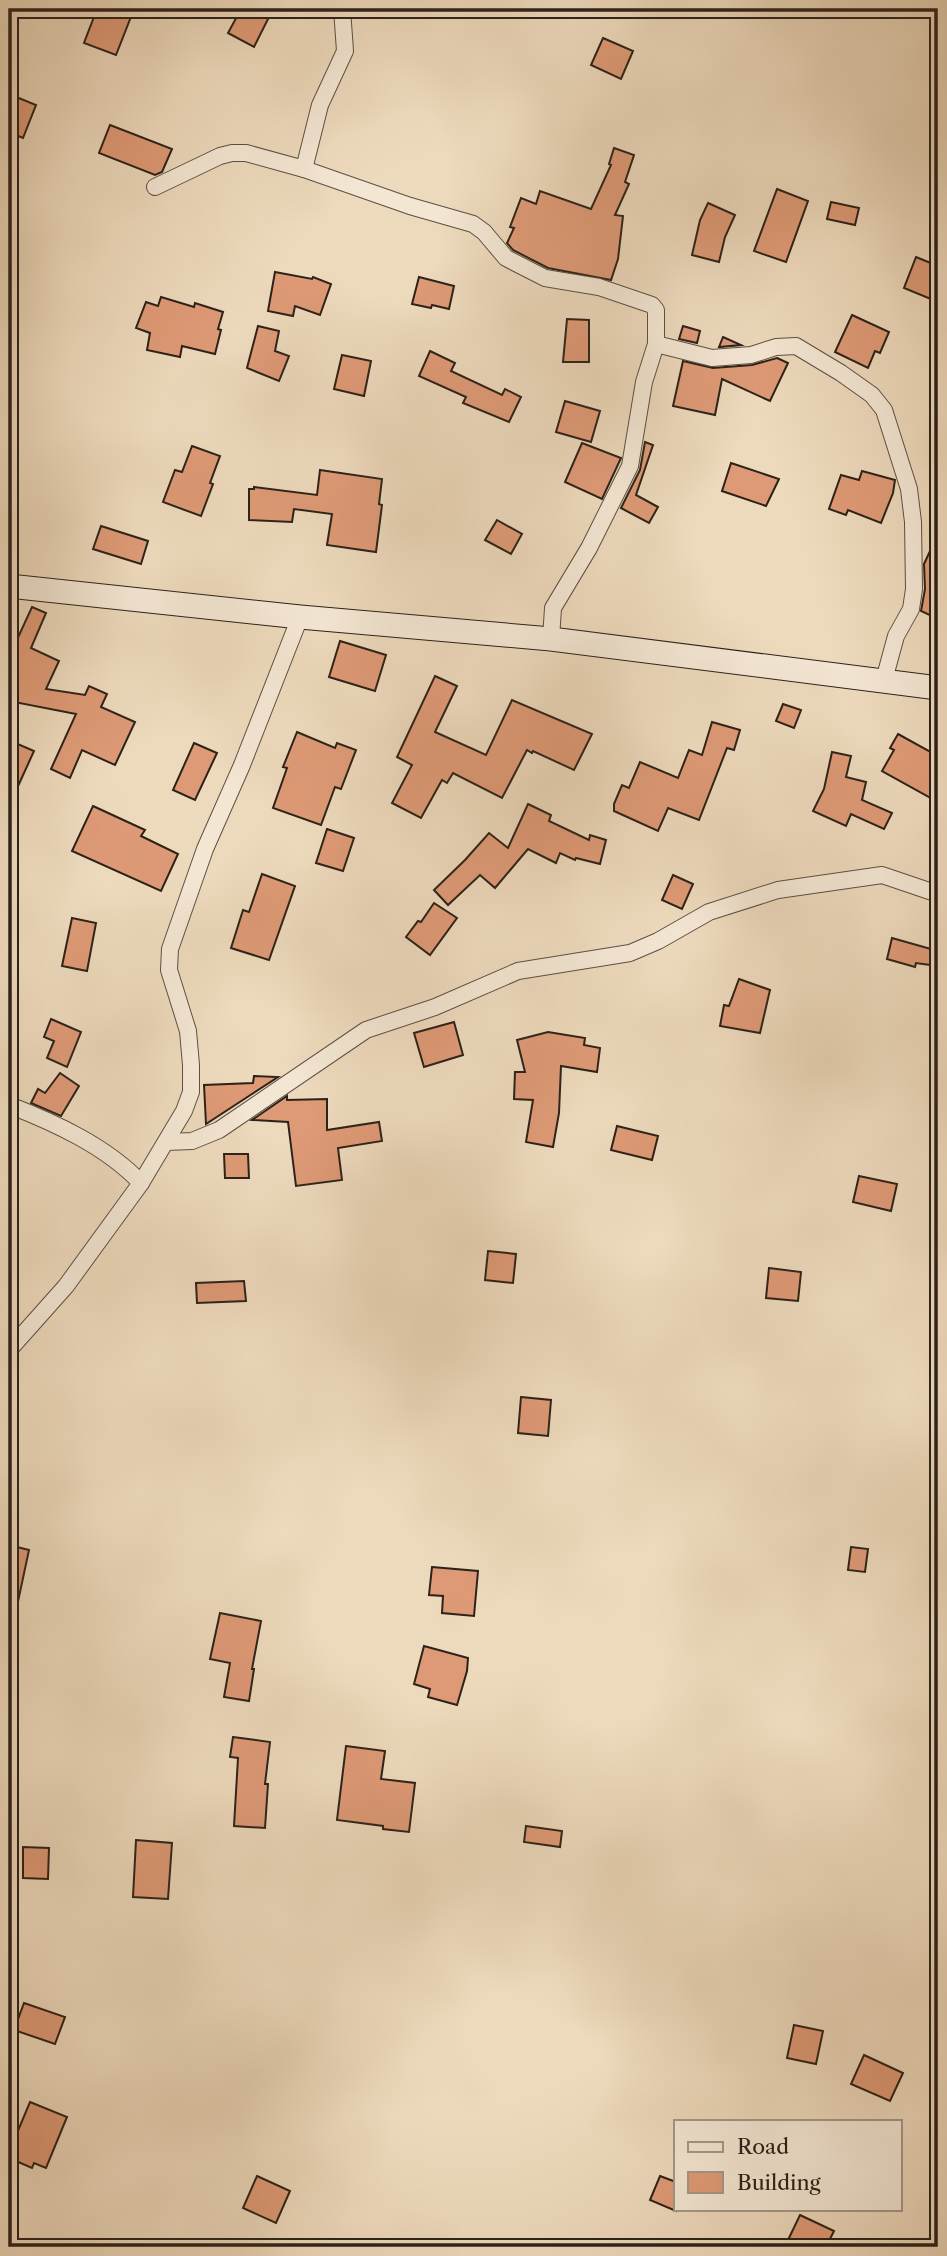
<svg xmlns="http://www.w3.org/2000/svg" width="947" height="2256" font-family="'Libre Caslon Text',serif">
  <rect width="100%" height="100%" fill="#edd9bc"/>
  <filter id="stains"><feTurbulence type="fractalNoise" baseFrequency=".00286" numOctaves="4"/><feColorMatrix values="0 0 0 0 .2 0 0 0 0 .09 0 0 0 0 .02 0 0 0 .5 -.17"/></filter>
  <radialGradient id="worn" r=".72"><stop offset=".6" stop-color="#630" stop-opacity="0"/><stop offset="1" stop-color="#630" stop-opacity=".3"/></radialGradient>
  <g fill="#de9a76" stroke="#2c2219" stroke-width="2">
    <polygon points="97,9 134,9 116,55 84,43"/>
    <polygon points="241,9 273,9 254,47 228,33"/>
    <polygon points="603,38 633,51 621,79 591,65"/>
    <polygon points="9,94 36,105 23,138 9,132"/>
    <polygon points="110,125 172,149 162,172 155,175 99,153"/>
    <polygon points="614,148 634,155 625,182 629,184 615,215 623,216 618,259 611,280 548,268 513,250 507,243 514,228 510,227 521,198 536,204 540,191 591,209 611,165 609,164"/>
    <polygon points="777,189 808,201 786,262 754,251"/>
    <polygon points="831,202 859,208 855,225 827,219"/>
    <polygon points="708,203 735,215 725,237 719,262 692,255 700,220"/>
    <polygon points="916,257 938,266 938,302 904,288"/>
    <polygon points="275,272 312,279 313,277 331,284 320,315 295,306 293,316 268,311"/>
    <polygon points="419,277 454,286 449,309 432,305 431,308 412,304"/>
    <polygon points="161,297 194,307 195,303 223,312 218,329 221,330 215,354 182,346 180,357 147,350 150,333 136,328 146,302 158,306"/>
    <polygon points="852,315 889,332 880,353 875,351 868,368 835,352"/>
    <polygon points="567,319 589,320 589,362 563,362"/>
    <polygon points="258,326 279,331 275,351 289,356 279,381 247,368"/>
    <polygon points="683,326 700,331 697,343 679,339"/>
    <polygon points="723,337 741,345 719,347"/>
    <polygon points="430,351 455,363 451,371 502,395 505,389 521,397 509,422 463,403 466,397 419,376"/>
    <polygon points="342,355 371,361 364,396 334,389"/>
    <polygon points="777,358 788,363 770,401 722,379 715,415 673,406 683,361 713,368 752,365"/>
    <polygon points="565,401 600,411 591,442 556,432"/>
    <polygon points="645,442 653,445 636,495 658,507 649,523 621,508 640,470"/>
    <polygon points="582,443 621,458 602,499 565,482"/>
    <polygon points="192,446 220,456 210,483 213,484 201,516 163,502 175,470 182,472"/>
    <polygon points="731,463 779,479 766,506 722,491"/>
    <polygon points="320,470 382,479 379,504 382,505 376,552 327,545 332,514 294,509 292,522 249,520 249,489 254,489 254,487 317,495"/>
    <polygon points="862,471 895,480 893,493 881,523 848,510 846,515 829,509 841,475 859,480"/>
    <polygon points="497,520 522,534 511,554 485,540"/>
    <polygon points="101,526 148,541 141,564 93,549"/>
    <polygon points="938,534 938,619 921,611 925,589 924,564"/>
    <polygon points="32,607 46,613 31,648 59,661 46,689 85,695 89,686 107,694 101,707 135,722 115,765 82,750 70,778 51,769 76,714 9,701 9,657"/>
    <polygon points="340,641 386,655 375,691 329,677"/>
    <polygon points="435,676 457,686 435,732 486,755 512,700 592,734 574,770 533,751 532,753 527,750 502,798 453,773 447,783 442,780 421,818 392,803 412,765 397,757"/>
    <polygon points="783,704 801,710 794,728 776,721"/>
    <polygon points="712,722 740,730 734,750 727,748 699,820 668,808 658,831 614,811 614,804 622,785 629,788 640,762 678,778 689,750 702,755"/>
    <polygon points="297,732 335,748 337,743 356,750 341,789 335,787 321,825 273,808 287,768 283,767"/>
    <polygon points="898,734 938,756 938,802 882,771 894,750 890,748"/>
    <polygon points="13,742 34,751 9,806 9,752"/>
    <polygon points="194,743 217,753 195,800 173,790"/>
    <polygon points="832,752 851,756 846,777 866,782 862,800 892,813 884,829 851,814 846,826 813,811 824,789"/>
    <polygon points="528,804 551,815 549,821 589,840 590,835 606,840 600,864 576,858 575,860 560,853 556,863 528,849 495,888 480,875 448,905 434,890 465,860 489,833 508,848"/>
    <polygon points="93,806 145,830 141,836 178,854 161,891 72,851"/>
    <polygon points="327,829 354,838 343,871 316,863"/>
    <polygon points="262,874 295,886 269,960 231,948 243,910 249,912"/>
    <polygon points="673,875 693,884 682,909 662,900"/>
    <polygon points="434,903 457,918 430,955 406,937 418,921 421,922"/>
    <polygon points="72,918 96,923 87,971 62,966"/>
    <polygon points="892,938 938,951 938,966 916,963 915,967 887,959"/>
    <polygon points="739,979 770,990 760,1033 720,1026 724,1005 729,1006"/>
    <polygon points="51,1019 81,1032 67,1067 47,1058 54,1041 44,1037"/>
    <polygon points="454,1022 463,1055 424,1067 414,1033"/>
    <polygon points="548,1032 585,1038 584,1045 600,1048 597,1072 561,1066 559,1113 553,1147 526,1142 533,1100 514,1099 515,1072 525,1072 517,1040"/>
    <polygon points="60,1073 79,1086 61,1116 31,1103 38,1089 45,1093"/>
    <polygon points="254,1076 278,1077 206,1124 204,1085 253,1083"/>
    <polygon points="287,1096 287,1100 327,1099 327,1130 379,1122 382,1141 338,1148 342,1180 296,1186 288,1122 252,1120"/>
    <polygon points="617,1126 658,1136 652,1160 611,1150"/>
    <polygon points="224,1154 248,1154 249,1178 225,1178"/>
    <polygon points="859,1176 897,1184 891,1211 853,1202"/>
    <polygon points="488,1251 516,1254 513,1283 485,1280"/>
    <polygon points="769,1268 801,1272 798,1301 766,1298"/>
    <polygon points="244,1281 246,1301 197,1303 196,1283"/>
    <polygon points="521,1397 551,1400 548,1436 518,1433"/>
    <polygon points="9,1545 29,1550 16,1611 9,1610"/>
    <polygon points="851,1547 868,1549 865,1572 848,1570"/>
    <polygon points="432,1567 478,1571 474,1616 442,1613 443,1596 429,1595"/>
    <polygon points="220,1613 261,1621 252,1669 254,1669 249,1701 224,1697 230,1663 210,1659"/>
    <polygon points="424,1646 468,1658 467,1671 457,1705 428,1697 430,1689 414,1684"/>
    <polygon points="233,1737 270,1742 265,1784 268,1784 265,1828 234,1826 238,1758 230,1757"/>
    <polygon points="346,1746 385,1751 381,1779 415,1783 409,1832 383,1829 383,1826 337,1820"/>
    <polygon points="526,1826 562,1831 560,1847 524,1842"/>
    <polygon points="136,1840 172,1843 168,1899 133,1897"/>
    <polygon points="23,1847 49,1848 48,1879 23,1878"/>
    <polygon points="24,2003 65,2017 55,2044 14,2030"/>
    <polygon points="794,2025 823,2031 816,2064 787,2058"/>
    <polygon points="864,2055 903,2073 890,2101 851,2084"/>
    <polygon points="30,2102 67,2117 46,2168 34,2163 32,2168 9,2158 9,2152"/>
    <polygon points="257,2176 290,2191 276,2223 243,2208"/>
    <polygon points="660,2176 676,2182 676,2211 650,2200"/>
    <polygon points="800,2215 834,2231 826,2247 804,2247 788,2240"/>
  </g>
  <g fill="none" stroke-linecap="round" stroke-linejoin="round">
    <g stroke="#5c5042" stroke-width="18">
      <g id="street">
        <polyline points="304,169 320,105 345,51 342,9"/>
        <polyline points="155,187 220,156 232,153 246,153 304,169 410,206 473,224 484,232 506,258 545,278 599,287 652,305 656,310 656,344 644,382 630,466 589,548 553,608 551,639"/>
        <polyline points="656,344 712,358 751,355 776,347 796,346 841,373 872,395 884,410 909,489 913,522 914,589 911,609 896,636 884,680"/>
        <path d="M9 1105C55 1123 106 1146 141 1183"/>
        <polyline points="166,1142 192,1141 219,1130 366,1030 435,1007 518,971 630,953 658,941 709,912 778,890 882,875 938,894"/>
        <polyline points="9,1350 66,1286 141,1183 184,1111 191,1092 191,1065 188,1031 169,970 170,949 205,849 242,765 300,617"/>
      </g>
    </g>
    <g stroke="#2c2219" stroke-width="25">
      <polyline id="secondary" points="9,586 300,617 551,639 938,688"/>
    </g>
    <use href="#street" stroke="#f3e6d3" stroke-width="16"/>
    <use href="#secondary" stroke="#f3e6d3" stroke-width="23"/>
  </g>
  <rect width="947" height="2256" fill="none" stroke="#edd9bc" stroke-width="35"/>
  <rect x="10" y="10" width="926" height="2235" fill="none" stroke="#2c2219" stroke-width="3.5"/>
  <rect x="18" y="18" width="912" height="2221" fill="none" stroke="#2c2219" stroke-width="2"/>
  <rect x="674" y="2120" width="228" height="91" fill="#f3e6d3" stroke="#a39889" stroke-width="2"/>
  <rect x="688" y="2142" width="35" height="10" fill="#f3e6d3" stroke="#a39889" stroke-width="2"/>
  <text x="737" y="2154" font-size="21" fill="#2c2219">Road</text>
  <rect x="688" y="2172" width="35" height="21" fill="#de9a76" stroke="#a39889" stroke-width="2"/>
  <text x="737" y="2190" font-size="21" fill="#2c2219">Building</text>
  <rect width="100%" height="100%" filter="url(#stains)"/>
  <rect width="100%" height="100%" fill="url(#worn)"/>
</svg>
